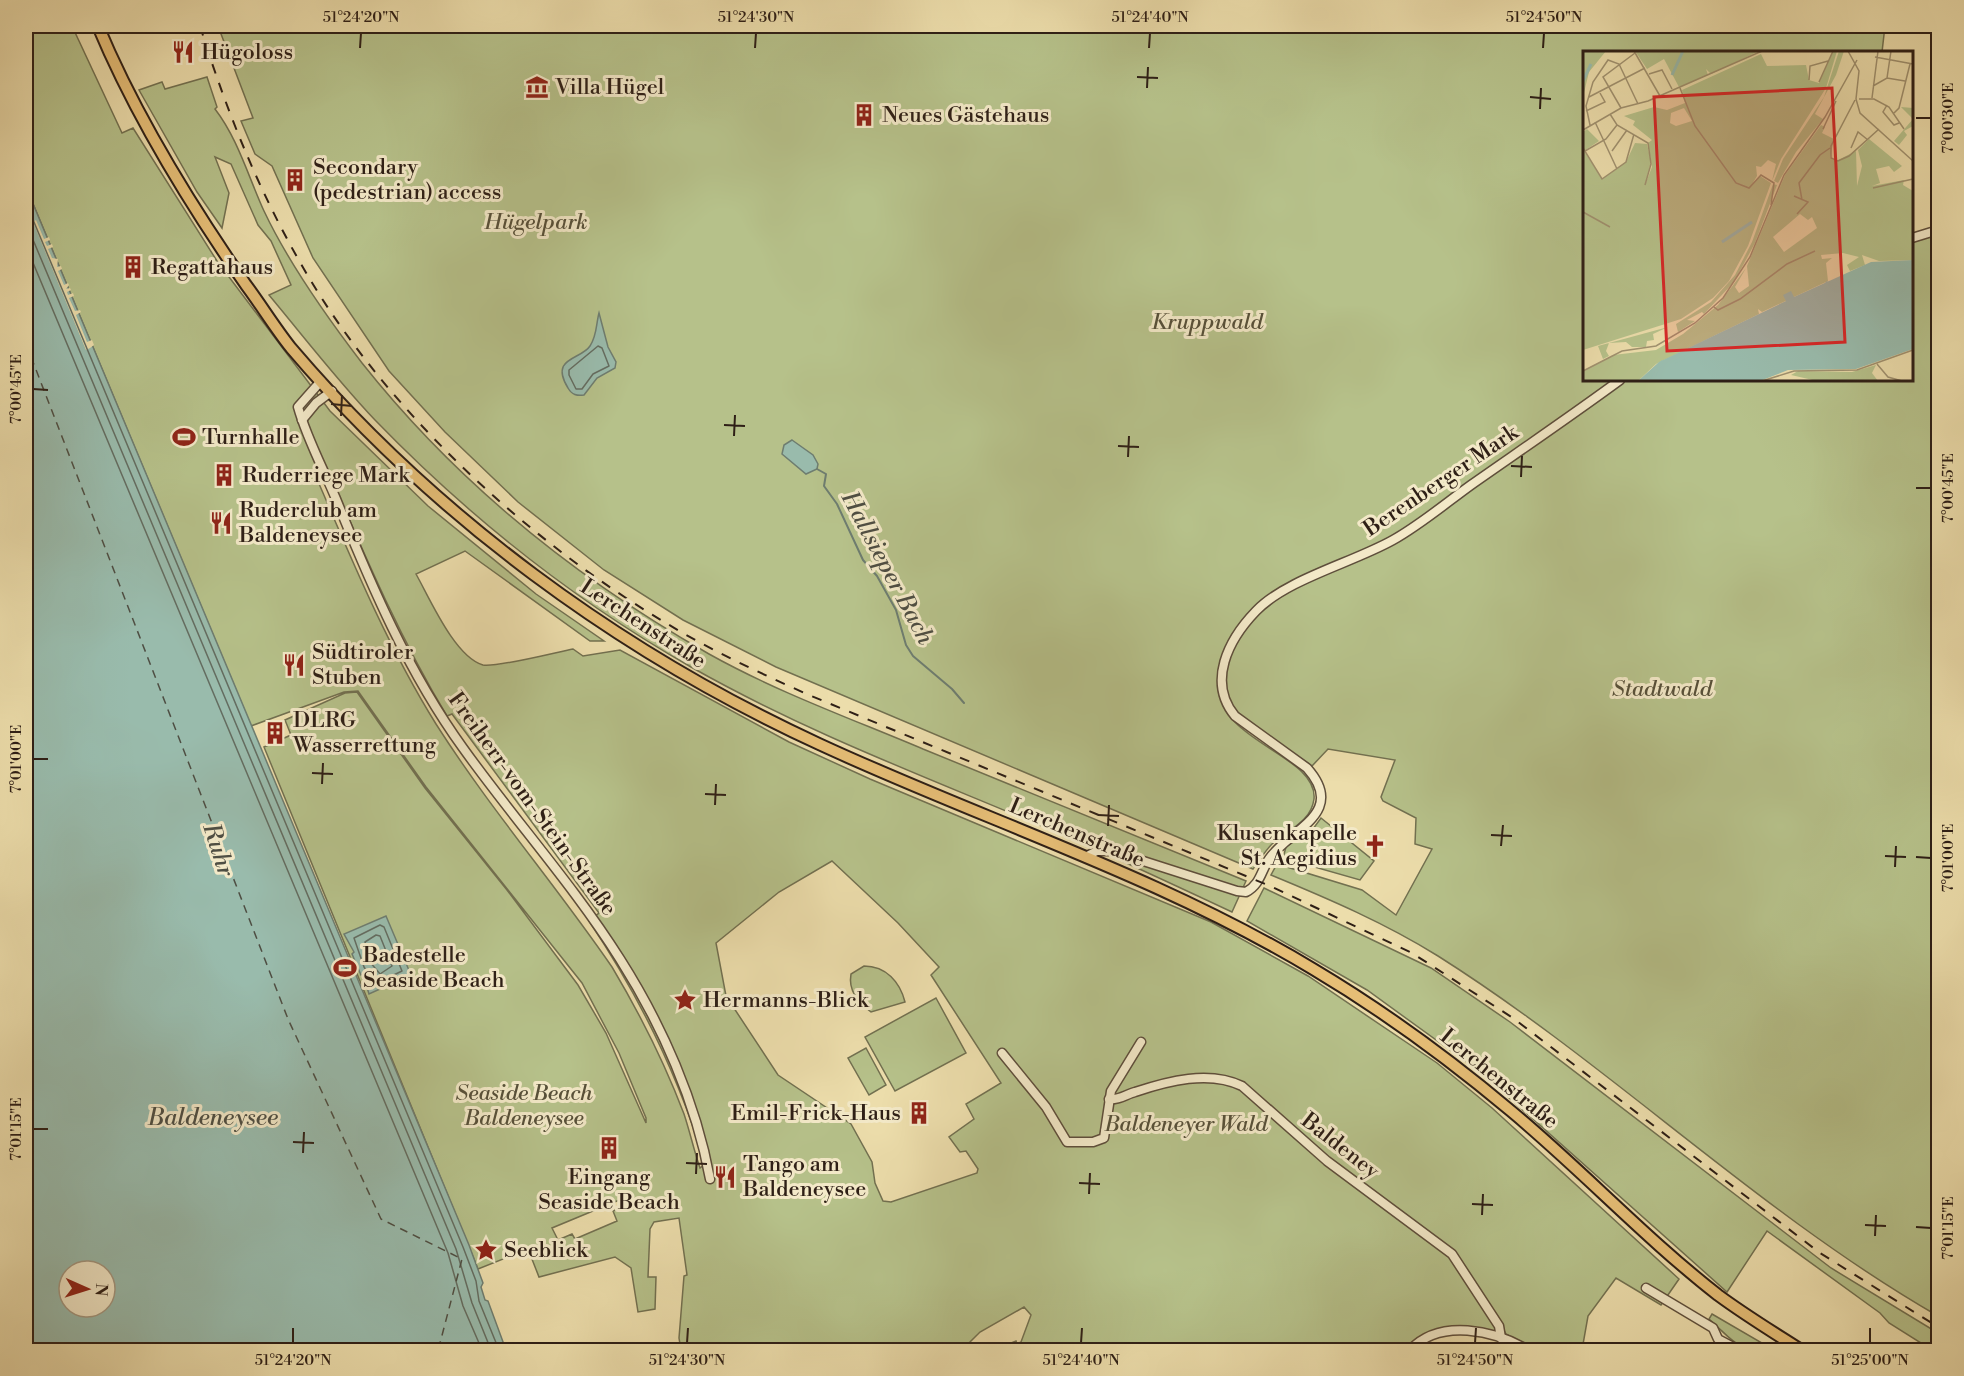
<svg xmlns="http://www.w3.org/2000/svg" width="1964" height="1376" font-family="'Libre Bodoni',serif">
  <rect width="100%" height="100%" fill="#ecddab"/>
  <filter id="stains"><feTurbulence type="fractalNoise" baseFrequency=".00333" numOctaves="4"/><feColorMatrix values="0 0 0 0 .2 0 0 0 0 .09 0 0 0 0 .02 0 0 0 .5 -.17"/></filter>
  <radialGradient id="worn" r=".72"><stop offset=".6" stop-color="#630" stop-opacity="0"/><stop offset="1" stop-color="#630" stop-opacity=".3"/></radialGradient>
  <g fill="#b6c18a" stroke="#727050" stroke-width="1.5" fill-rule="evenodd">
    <path d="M26 26H72L122 133 133 128 217 261 330 411 428 506 536 594 604 641H590L465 551 416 574C430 599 455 657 483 665 495 668 557 652 573 649L583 656 620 650 789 742 870 779 1211 922 1308 976 1437 1063 1492 1108 1679 1279 1661 1305 1616 1278 1588 1316 1582 1350H1536L1506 1334 1487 1300 1484 1303 1498 1326 1499 1335 1451 1329 1408 1350H994L1016 1341 1017 1344 1021 1342 1031 1315 1024 1307 980 1332 970 1342 972 1350H681L679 1338 684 1276 687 1275 679 1218 654 1222 650 1229 648 1277H656L655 1309 638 1312 631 1268 615 1257 539 1277 528 1249 478 1269 264 747 291 735 285 720 345 693 357 692 425 788 507 890 578 985 606 1033 646 1123V1118L619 1053 582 983 426 787 358 691 344 692 251 726 26 187ZM329 473C365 556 400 638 447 716L452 714 599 913 589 921C640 997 679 1076 705 1164L700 1168C694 1151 690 1132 684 1114 665 1064 640 1014 612 967 556 885 490 809 436 724 388 647 353 563 317 479ZM832 861 898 923 939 967 931 975 1001 1083 966 1104 974 1119 949 1137 960 1152 966 1151 978 1169 977 1173 891 1202 883 1201 875 1183 872 1162 851 1124 778 1075 726 996 716 943 779 892ZM629 1196 632 1203 613 1211 617 1221 575 1239 572 1234 558 1240 552 1228Z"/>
    <path d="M218 26H1885L1882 52H1584V380H1618L1563 419 1622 380H1912V239L1938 231V1316C1759 1213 1612 1066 1438 956 1385 923 1329 899 1271 875L1277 864 1362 890 1396 915 1432 849 1415 844 1416 818 1383 801 1381 797 1395 760 1328 749 1312 766C1292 752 1235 719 1227 699 1221 687 1225 671 1229 659 1251 589 1338 574 1395 543 1418 530 1457 501 1475 483 1447 499 1421 523 1392 538 1327 573 1220 595 1219 686 1218 742 1318 755 1314 799 1311 822 1288 830 1272 844 1265 851 1259 861 1253 869L776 667 683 620 604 570 518 502 445 432 389 371 313 258 272 166 255 154 241 121 253 118Z"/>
    <path d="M207 77 217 107 215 109C238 139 248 176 264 211 289 264 326 316 362 363 458 484 575 578 709 654 777 692 852 719 923 749 1031 793 1139 837 1246 881L1232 912C1183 889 1134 866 1084 844 951 786 818 739 691 667 575 601 467 515 375 420 337 380 304 337 269 295L291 285 271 241 258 225 231 164 215 157 229 193 222 228 197 192 139 90 162 82 165 89Z"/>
    <polygon points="1321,818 1374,861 1360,880 1283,858 1286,847 1313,829"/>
    <polygon points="1264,888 1431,968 1510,1022 1831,1268 1938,1333 1938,1350 1932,1350 1889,1323 1880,1313 1767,1231 1727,1292 1479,1071 1367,990 1247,921"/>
    <path d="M864 966C886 966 900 982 905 1002L871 1012C858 1002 848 991 851 974Z"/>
    <polygon points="936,998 966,1053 895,1091 865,1037"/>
    <polygon points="866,1048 886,1085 869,1095 848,1058"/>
    <path d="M1712 1314 1774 1350C1735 1351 1736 1343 1709 1319Z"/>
  </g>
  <g fill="#99bbac" stroke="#6e7d70" stroke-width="1.5" fill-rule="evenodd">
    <path d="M26 187 469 1245 483 1283 481 1287 485 1300 488 1301 506 1350H26ZM69 1271H105V1307H69Z"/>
    <path d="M599 313 608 347 616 362 615 368 597 378 584 395C577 396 572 395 568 388 549 357 581 360 590 346 597 336 596 324 599 313Z"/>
    <polygon points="792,440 813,455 818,464 817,469 806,474 782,454 784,445"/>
    <polygon points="386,916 411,975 369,994 363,974 361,975 352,954 354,952 344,934"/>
  </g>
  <polygon fill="#ecddab" points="36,220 44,239 49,237 50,240 45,242 47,246 52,244 53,247 48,249 52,258 58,259 57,267 61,266 62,269 58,271 64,285 68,283 69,285 66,289 70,288 71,290 67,292 68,295 73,293 74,296 69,298 75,311 80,310 81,312 76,315 87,342 92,340 94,345 90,348 86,350 33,222"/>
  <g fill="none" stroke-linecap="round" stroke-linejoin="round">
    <g stroke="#646d61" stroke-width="1.5">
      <polyline points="26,203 463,1247 476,1281 479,1301 499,1350"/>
      <polyline points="26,223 456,1249 472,1303 491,1350"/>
      <polyline points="26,246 448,1253 463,1306 482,1350"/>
      <polygon points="598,346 602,348 609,366 593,374 582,389 576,389 569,375 569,370"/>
      <polygon points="380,925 384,927 402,971 375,984 364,967 354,938"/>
      <polygon points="376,935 380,936 392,966 380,974 370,962 365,942"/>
    </g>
    <polyline stroke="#6e7d70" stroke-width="2" points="817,469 826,474 824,486 837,504 863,560 877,576 896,610 906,645 913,656 952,689 964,703"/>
    <polyline stroke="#4e4e43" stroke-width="1.5" stroke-dasharray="8 6" stroke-linecap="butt" points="26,344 288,1019 381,1219 462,1259 440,1343 444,1350"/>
    <g stroke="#5e4e3b" stroke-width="11">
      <g id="minor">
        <polyline points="1912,238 1938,230"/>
        <path d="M321 381 298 407C307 439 323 468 336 499 371 585 408 672 463 748 513 818 574 886 620 959 662 1025 696 1102 710 1179"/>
        <polyline points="302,420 316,403 332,391"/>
        <path d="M1085 857 1097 851H1112L1237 891 1246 892C1260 885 1261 871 1269 859 1289 829 1348 814 1307 768L1235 716C1207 682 1228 640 1256 611 1287 579 1352 563 1393 540 1420 525 1446 503 1471 485 1521 450 1571 416 1620 380"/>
        <polyline points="1002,1053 1046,1107 1067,1142 1093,1142 1104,1138 1111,1091 1141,1042"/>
        <path d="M1109 1099C1117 1101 1127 1094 1135 1092 1168 1081 1209 1070 1242 1086L1327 1161 1452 1254 1499 1326 1501 1338"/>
        <polyline points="1646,1288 1713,1328 1718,1339 1739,1350"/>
        <path d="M1410 1350C1440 1318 1494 1330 1528 1350"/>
      </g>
    </g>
    <g stroke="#2e1f16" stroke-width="14">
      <path id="major" d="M98 26C136 117 189 203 246 285 261 305 275 328 291 348 434 516 619 652 819 744 983 820 1157 875 1313 969 1382 1010 1449 1059 1511 1111 1582 1170 1645 1238 1718 1295 1745 1315 1773 1332 1801 1350"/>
    </g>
    <use href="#minor" stroke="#f3e9c8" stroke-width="8"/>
    <use href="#major" stroke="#e6be76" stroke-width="10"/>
    <path stroke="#2e1f16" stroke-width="2" stroke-dasharray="10 10" stroke-linecap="butt" d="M200 26C227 113 261 197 308 276 390 414 528 541 666 623 712 651 760 673 809 695L1270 886 1412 953 1513 1018 1820 1253 1938 1327"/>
  </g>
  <path fill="none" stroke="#2e1f16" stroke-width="2" d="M360 48 361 33M755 48 756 33M1149 48 1150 33M1543 48 1544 33M1137 77 1158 78M1147 88 1148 67M1530 97 1551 99M1540 109 1541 88M1916 118H1931M33 389 48 390M331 404 352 406M341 416 342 395M724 425 745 426M734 436 735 415M1118 446 1139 447M1128 457 1129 436M1511 466 1532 467M1521 477 1522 456M1916 488H1931M33 759H48M312 773 333 774M322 784 323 763M705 794 726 795M715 805 716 784M1098 815 1119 816M1108 826 1109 805M1491 835 1512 836M1501 846 1503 825M1885 856 1906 857M1916 857 1931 858M1895 867 1896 846M33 1129H48M293 1142 314 1143M303 1153 304 1132M686 1163 707 1164M696 1174 697 1153M1079 1183 1100 1184M1089 1194 1090 1173M1472 1204 1493 1205M1482 1215 1483 1194M1865 1225 1886 1226M1916 1227 1931 1228M1875 1236 1876 1215M293 1343V1328M687 1343 688 1328M1081 1343 1082 1328M1475 1343 1476 1328M1870 1343V1328"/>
  <defs>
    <g id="restaurant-bare" transform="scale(1.8)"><path d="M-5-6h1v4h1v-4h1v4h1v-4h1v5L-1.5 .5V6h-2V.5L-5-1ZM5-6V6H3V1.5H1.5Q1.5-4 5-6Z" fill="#8f2418" stroke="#f3e9c8" stroke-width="2.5" paint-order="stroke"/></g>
    <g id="museum-bare" transform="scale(1.8)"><path d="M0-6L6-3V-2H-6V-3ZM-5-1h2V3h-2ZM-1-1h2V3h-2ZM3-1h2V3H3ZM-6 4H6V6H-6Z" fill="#8f2418" stroke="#f3e9c8" stroke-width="2.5" paint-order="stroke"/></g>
    <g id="building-bare" transform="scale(1.8)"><path d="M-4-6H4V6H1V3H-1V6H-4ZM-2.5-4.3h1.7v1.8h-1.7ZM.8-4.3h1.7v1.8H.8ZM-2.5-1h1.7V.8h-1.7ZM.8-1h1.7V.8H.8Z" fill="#8f2418" stroke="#f3e9c8" stroke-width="2.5" paint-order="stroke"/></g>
    <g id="stadium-bare" transform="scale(1.8)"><path d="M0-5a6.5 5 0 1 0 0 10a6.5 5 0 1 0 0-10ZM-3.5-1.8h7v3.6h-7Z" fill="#8f2418" stroke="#f3e9c8" stroke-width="2.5" paint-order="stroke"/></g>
    <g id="church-bare" transform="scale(1.8)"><path d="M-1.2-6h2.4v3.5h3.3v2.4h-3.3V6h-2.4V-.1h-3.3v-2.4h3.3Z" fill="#8f2418" stroke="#f3e9c8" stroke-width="2.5" paint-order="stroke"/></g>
    <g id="sight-bare" transform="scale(1.8)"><path d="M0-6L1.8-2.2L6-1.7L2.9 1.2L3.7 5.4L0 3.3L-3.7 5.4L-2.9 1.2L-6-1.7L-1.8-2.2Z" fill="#8f2418" stroke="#f3e9c8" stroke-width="2.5" paint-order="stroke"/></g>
  </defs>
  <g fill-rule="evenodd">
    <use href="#restaurant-bare" x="183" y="52"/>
    <use href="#museum-bare" x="537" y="87"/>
    <use href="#building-bare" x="864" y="115"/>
    <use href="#building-bare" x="295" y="180"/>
    <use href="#building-bare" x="133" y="267"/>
    <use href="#stadium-bare" x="184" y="437"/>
    <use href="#building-bare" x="224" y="475"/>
    <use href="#restaurant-bare" x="221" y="523"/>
    <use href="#restaurant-bare" x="294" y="665"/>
    <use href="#building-bare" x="275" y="733"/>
    <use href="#church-bare" x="1375" y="846"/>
    <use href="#stadium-bare" x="345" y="968"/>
    <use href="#sight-bare" x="685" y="1000"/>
    <use href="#building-bare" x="919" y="1113"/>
    <use href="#building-bare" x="609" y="1148"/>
    <use href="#restaurant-bare" x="725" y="1177"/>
    <use href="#sight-bare" x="486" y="1250"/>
  </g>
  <g text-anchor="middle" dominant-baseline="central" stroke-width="6" stroke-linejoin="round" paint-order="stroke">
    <g font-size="22" fill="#2e1f16" stroke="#f3e9c8" text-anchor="start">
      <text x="201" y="52">Hügoloss</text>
      <text x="555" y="87">Villa Hügel</text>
      <text x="882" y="115">Neues Gästehaus</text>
      <text x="313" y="167">Secondary<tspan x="313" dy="25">(pedestrian) access</tspan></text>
      <text x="151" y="267">Regattahaus</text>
      <text x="202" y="437">Turnhalle</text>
      <text x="242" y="475">Ruderriege Mark</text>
      <text x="239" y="510">Ruderclub am<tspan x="239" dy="25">Baldeneysee</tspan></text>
      <text x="312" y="652">Südtiroler<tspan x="312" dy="25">Stuben</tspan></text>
      <text x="293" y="720">DLRG<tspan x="293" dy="25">Wasserrettung</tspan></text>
      <text x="1357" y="833" text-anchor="end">Klusenkapelle<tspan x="1357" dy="25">St. Aegidius</tspan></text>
      <text x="363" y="955">Badestelle<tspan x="363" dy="25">Seaside Beach</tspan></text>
      <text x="703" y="1000">Hermanns-Blick</text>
      <text x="901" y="1113" text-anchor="end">Emil-Frick-Haus</text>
      <text x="743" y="1164">Tango am<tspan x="743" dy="25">Baldeneysee</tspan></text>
      <text x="609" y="1177" text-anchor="middle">Eingang<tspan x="609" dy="25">Seaside Beach</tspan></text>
      <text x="504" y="1250">Seeblick</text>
    </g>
    <g font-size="22" font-style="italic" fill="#575039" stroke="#f3e9c8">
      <text x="536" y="222">Hügelpark</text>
      <text x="1207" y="322">Kruppwald</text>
      <text x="1662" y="689">Stadtwald</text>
      <text x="524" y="1093">Seaside Beach<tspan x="524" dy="25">Baldeneysee</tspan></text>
      <text x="1186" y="1124">Baldeneyer Wald</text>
    </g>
    <g font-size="22" fill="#2e1f16" stroke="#f3e9c8">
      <text transform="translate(1441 481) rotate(-34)">Berenberger Mark</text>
      <text transform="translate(643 624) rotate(33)">Lerchenstraße</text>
      <text transform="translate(532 804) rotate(54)">Freiherr-vom-Stein-Straße</text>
      <text transform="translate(1077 833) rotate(23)">Lerchenstraße</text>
      <text transform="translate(1499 1079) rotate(39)">Lerchenstraße</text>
      <text transform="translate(1340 1146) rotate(38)">Baldeney</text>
    </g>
    <g font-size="24" font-style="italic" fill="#4e4e43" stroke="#f3e9c8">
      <text transform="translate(887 568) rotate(62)">Hallsieper Bach</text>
      <text transform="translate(218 850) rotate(72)">Ruhr</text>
      <text x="213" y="1118">Baldeneysee</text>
    </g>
  </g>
  <g transform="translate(1583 51)">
    <rect width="330" height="330" fill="#ecddab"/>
    <path d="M0 0H23L6 21 0 46ZM52 0H176L128 23 123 18 125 24 96 36 81 8 64 18ZM250 0H254L243 37 198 108 189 130 193 113 185 109 178 116 173 115 174 125 168 135 177 125 188 132 165 195 146 230 130 247 98 268 0 299V81L4 78 16 90 1 100 19 128 43 111 52 92 64 93 68 111 62 134 69 116 65 92 69 89 50 74 52 70 41 65 71 56 84 59 102 52 99 39 178 3 184 15 223 14 226 29 236 32ZM101 57 109 70 93 75 87 72 88 62ZM256 0H261L253 24 232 63 240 68 213 101 195 132 191 130 200 108 241 46ZM318 56 330 57V75L321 80 324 84 316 94 311 90 330 68ZM238 74 242 76 239 82 251 88 247 107 253 110 273 100 274 135 279 115 275 99 286 88 319 115 311 121 306 115 293 118 297 132 289 135 321 129 320 134 330 140V209L296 210 279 204 282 214 267 220 264 214 276 206 260 202 238 204 239 208 249 207 243 212 245 230 179 261 175 258 176 263 73 313 55 330H0V320L30 304 73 299 100 283 135 254 163 217 152 236 156 242 166 235 164 215 202 124ZM217 163 225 169 229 166 234 177 201 201 190 186ZM190 133 194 134 172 192 151 231 121 263 119 261 104 269 112 270 95 281 93 273 128 251 152 224 169 191ZM85 276 70 283 71 289 64 290 63 296H49L43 291 26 292 23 300 26 305 20 308 15 295ZM293 314 289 322 295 330H234L208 324 215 320 269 321Z" fill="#b6c18a" fill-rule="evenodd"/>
    <path d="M330 209V298L273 318 205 319 177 330H55L76 311 203 250 200 244 208 240 211 246 288 211Z" fill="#99bbac"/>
    <path fill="none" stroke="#99bbac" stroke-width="3" d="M89 24 100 0M0 30 8 13M139 191 169 171M68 330 79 311H91L214 256 239 242 244 232 255 234 330 219"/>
    <path fill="none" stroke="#a0916f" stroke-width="1.5" d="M51 0 77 45M265 0 276 20 273 48 277 62 330 110M292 6 330 13M66 23 79 19 89 38M304 27 308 0M226 29 227 15 245 10M236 31 250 0M290 35 304 27 322 30M97 37 112 75 153 132 166 137 178 124 191 132 188 154M6 46 62 17M289 47 295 0M276 48H291L306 56 321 78M272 49 248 95V107L255 110 266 105 296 78M304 54 300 61 311 74 316 72M38 57 20 26 52 2M3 60 22 51 17 42M311 62 316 57 327 13M27 63 34 74 65 92 68 113 62 134M12 71 34 118M7 74 3 55 10 31 25 9 36 13 55 53M240 78 253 50M0 79 38 57 65 50 179 0M0 97 19 128 43 111 51 83M268 97 275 81 285 89M2 100 23 88 34 74M29 100 44 79M290 137 330 128M211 145 225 151 214 163M219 149 216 132 237 104 247 97M0 161 27 176M131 256 135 259 157 248 204 213 232 200M294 313 305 326 319 330M0 320 39 300 73 295 112 272 140 247 167 206 201 124 242 66 274 9M179 330 211 320 274 319 330 299"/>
    <path fill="#d62828" fill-opacity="0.15" stroke="#d62828" stroke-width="3" d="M249 37 262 291 84 300 71 46Z"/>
    <rect width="330" height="330" fill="none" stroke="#2e1f16" stroke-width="3"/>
  </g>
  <rect width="1964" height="1376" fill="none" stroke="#ecddab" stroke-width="66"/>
  <g transform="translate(87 1289) rotate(93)"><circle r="28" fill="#f3e9c8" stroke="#a49881" stroke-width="1.5"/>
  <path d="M0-4.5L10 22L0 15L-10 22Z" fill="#8f2418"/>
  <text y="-9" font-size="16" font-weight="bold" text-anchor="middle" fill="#2e1f16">N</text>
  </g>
  <rect x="33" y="33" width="1898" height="1310" fill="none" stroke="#2e1f16" stroke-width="2"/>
  <g font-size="15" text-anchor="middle" fill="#2e1f16">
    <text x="361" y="22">51°24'20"N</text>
    <text x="756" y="22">51°24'30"N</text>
    <text x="1150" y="22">51°24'40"N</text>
    <text x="1544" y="22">51°24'50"N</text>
    <text transform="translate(1948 118) rotate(-90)" y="5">7°00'30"E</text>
    <text transform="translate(16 389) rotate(-90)" y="5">7°00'45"E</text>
    <text transform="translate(1948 488) rotate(-90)" y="5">7°00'45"E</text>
    <text transform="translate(16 759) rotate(-90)" y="5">7°01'00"E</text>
    <text transform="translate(1948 858) rotate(-90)" y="5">7°01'00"E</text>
    <text transform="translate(16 1129) rotate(-90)" y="5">7°01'15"E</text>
    <text transform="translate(1948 1228) rotate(-90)" y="5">7°01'15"E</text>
    <text x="293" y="1365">51°24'20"N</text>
    <text x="687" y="1365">51°24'30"N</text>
    <text x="1081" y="1365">51°24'40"N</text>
    <text x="1475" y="1365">51°24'50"N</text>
    <text x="1870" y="1365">51°25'00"N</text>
  </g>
  <rect width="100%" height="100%" filter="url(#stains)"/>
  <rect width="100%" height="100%" fill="url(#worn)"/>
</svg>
